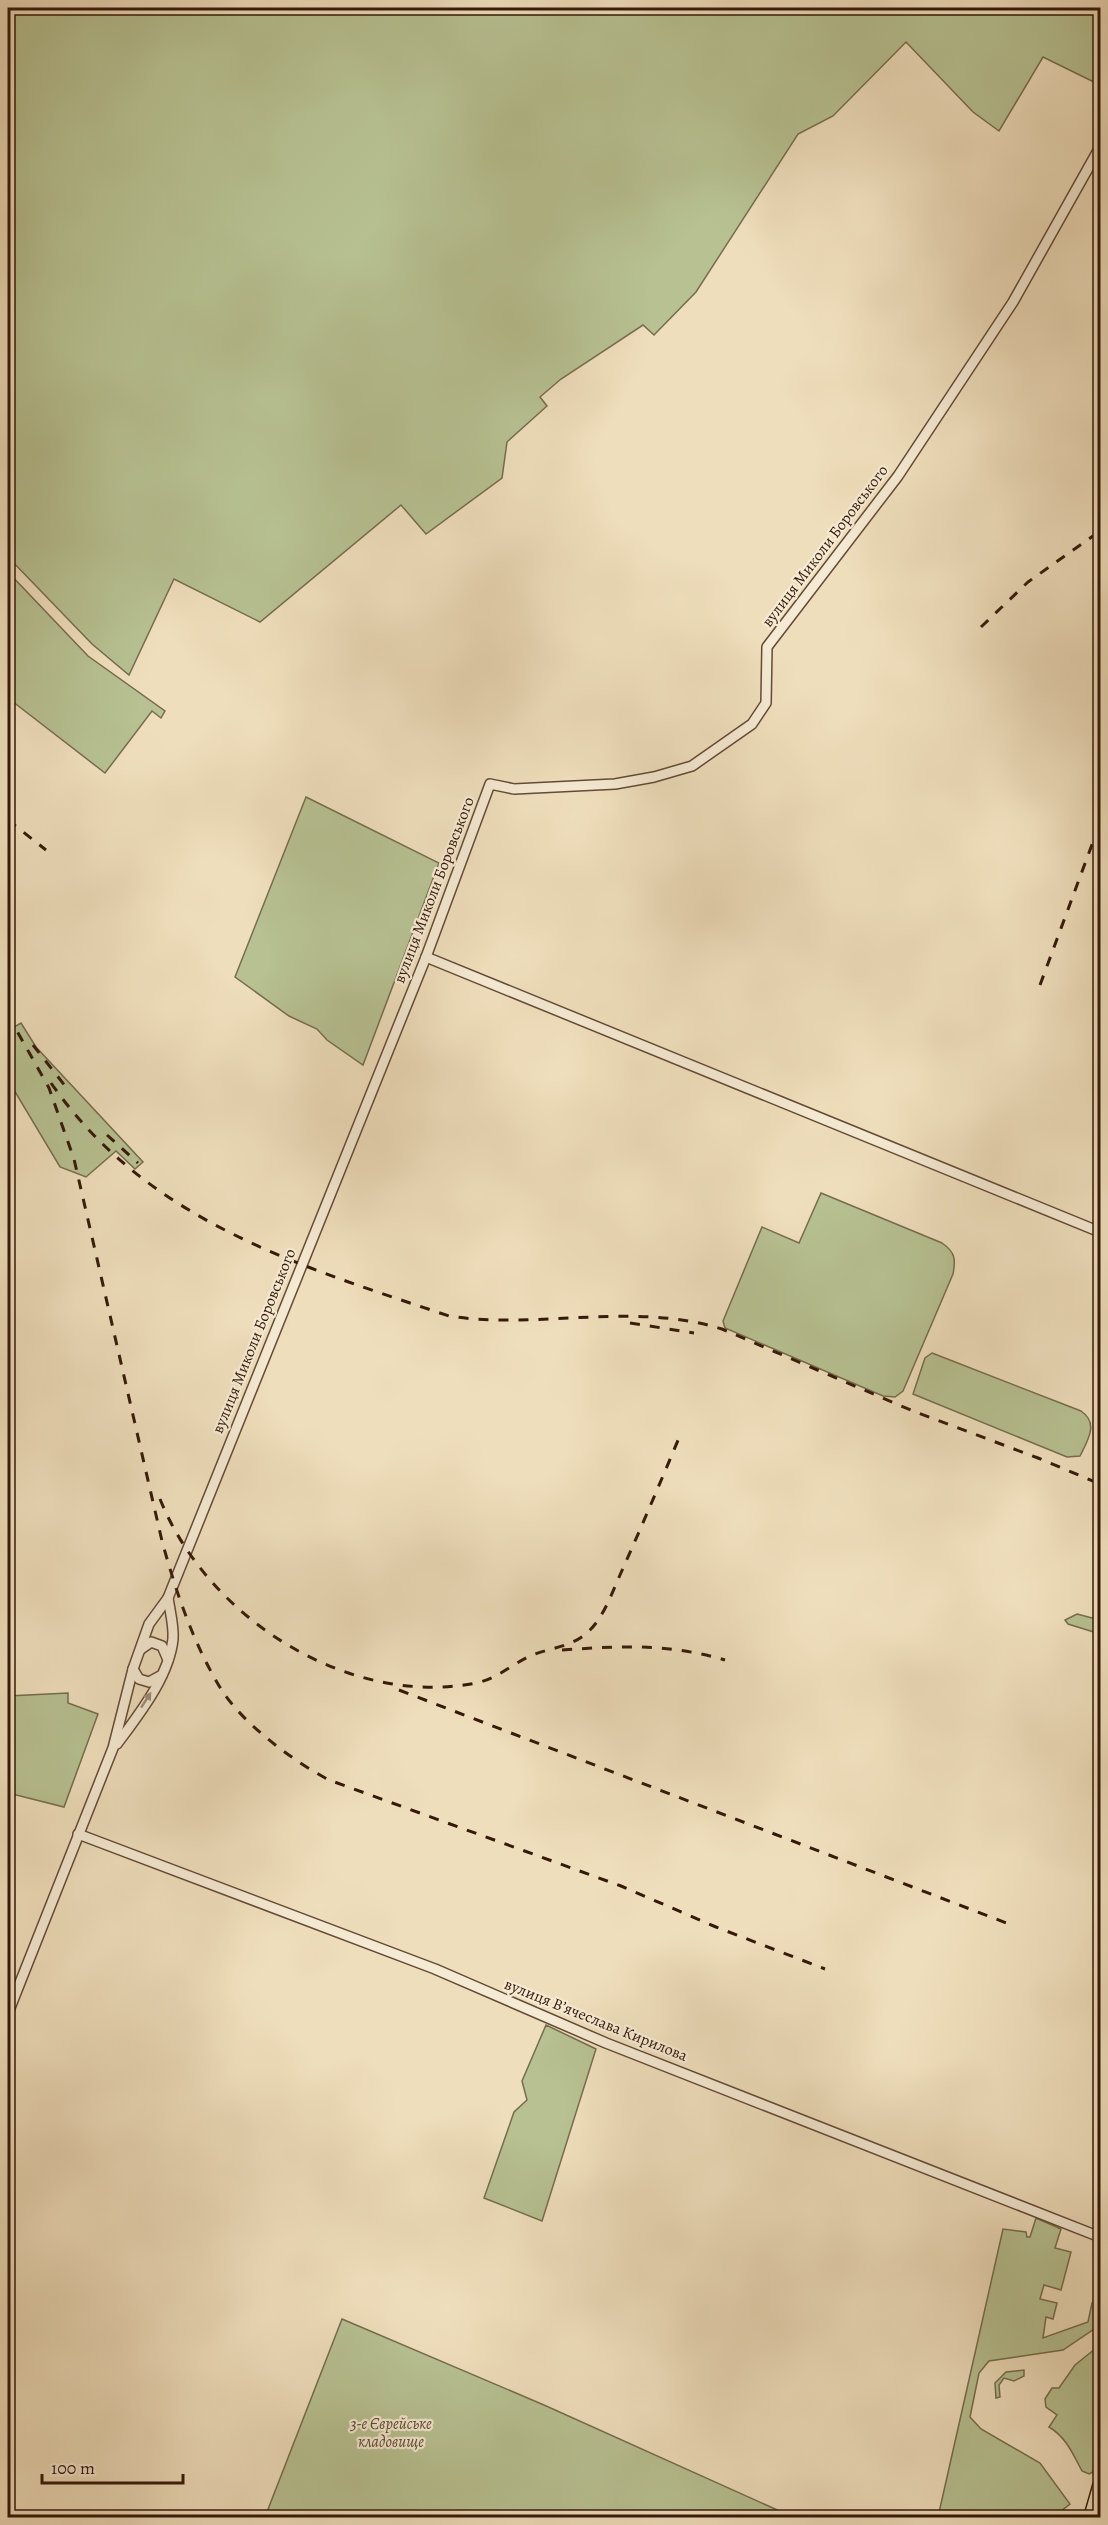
<svg xmlns="http://www.w3.org/2000/svg" width="1108" height="2525" font-family="Alegreya,serif">
  <rect width="100%" height="100%" fill="#efdebc"/>
  <filter id="stains"><feTurbulence type="fractalNoise" baseFrequency=".00333" numOctaves="4"/><feColorMatrix values="0 0 0 0 .2 0 0 0 0 .09 0 0 0 0 .02 0 0 0 .5 -.17"/></filter>
  <radialGradient id="worn" r=".72"><stop offset=".6" stop-color="#630" stop-opacity="0"/><stop offset="1" stop-color="#630" stop-opacity=".3"/></radialGradient>
  <g fill="#b7c192" stroke="#766c4e" stroke-width="1.5">
    <polygon points="8,8 1100,8 1100,85 1043,57 999,131 973,112 906,42 833,116 798,134 696,292 654,335 643,325 561,379 540,397 547,406 507,442 502,478 426,534 401,505 260,622 174,579 129,675 92,644 8,557"/>
    <polygon points="8,572 88,656 165,711 161,718 152,711 105,773 8,698"/>
    <polygon points="306,797 439,863 363,1065 327,1040 317,1029 289,1016 235,977"/>
    <polygon points="21,1023 36,1047 143,1162 135,1169 116,1151 86,1177 60,1167 8,1080 8,1028 9,1030"/>
    <path d="M821 1193 942 1243C955 1252 956 1259 953 1274L903 1391 895 1397 883 1396 725 1328 723 1321 762 1227 799 1243Z"/>
    <path d="M932 1353 1081 1411C1099 1423 1088 1440 1080 1456L1067 1457 913 1394 925 1358Z"/>
    <polygon points="1077,1614 1100,1620 1100,1634 1068,1624 1065,1620"/>
    <polygon points="68,1693 68,1703 98,1714 64,1807 8,1793 8,1696"/>
    <polygon points="546,2025 596,2049 542,2221 484,2198 514,2112 527,2100 522,2081"/>
    <polygon points="1036,2218 1061,2229 1055,2248 1071,2252 1061,2290 1044,2285 1040,2299 1057,2303 1053,2319 1046,2317 1043,2338 1088,2322 1092,2303 1100,2295 1100,2325 1063,2350 989,2361 979,2373 970,2417 981,2429 1040,2463 1070,2504 1056,2515 1057,2517 938,2517 1003,2229 1026,2232 1027,2237 1030,2237"/>
    <polygon points="342,2319 544,2405 793,2517 265,2517"/>
    <path d="M1100 2345V2436L1093 2472 1089 2474 1082 2471C1073 2454 1066 2437 1049 2427L1057 2415 1046 2407 1045 2399 1052 2388H1059L1075 2365Z"/>
    <polygon points="1024,2370 1024,2376 1014,2381 1004,2378 999,2385 1000,2397 996,2398 995,2383 1006,2372"/>
  </g>
  <g fill="none" stroke-linecap="round" stroke-linejoin="round">
    <g stroke="#644a36" stroke-width="12">
      <g id="minor">
        <polyline points="426,957 1100,1232"/>
        <polyline points="141,1649 151,1642 162,1646 168,1660"/>
        <polyline points="133,1669 139,1679 149,1682 162,1675"/>
        <path d="M117 1744C139 1714 169 1677 173 1639 174 1626 170 1611 168 1598"/>
        <polyline points="78,1834 435,1969 606,2043 1100,2237"/>
        <polyline points="8,2013 113,1748 133,1669 149,1624 168,1598 174,1583 426,957 490,784 514,789 615,784 654,777 692,766 752,724 766,703 767,647 898,476 1013,302 1100,147"/>
      </g>
    </g>
    <g stroke="#351809" stroke-width="15">
      <polyline id="major" points="1090,2518 1100,2483"/>
    </g>
    <use href="#minor" stroke="#f5ead3" stroke-width="9"/>
    <use href="#major" stroke="#efdebc" stroke-width="12"/>
    <g stroke="#351809" stroke-width="3" stroke-dasharray="10 10" stroke-linecap="butt">
      <polyline points="981,627 1028,582 1100,531"/>
      <polyline points="8,820 46,850"/>
      <polyline points="1040,985 1100,823"/>
      <path d="M8 1015 49 1088 74 1159 162 1541C176 1592 193 1643 221 1689 243 1724 293 1761 329 1780L621 1886 716 1927 825 1969"/>
      <polyline points="33,1045 66,1087"/>
      <path d="M51 1083C147 1221 297 1265 449 1316 539 1330 633 1301 722 1329L913 1411 1038 1458 1100 1484"/>
      <polyline points="107,1135 138,1163"/>
      <polyline points="630,1323 694,1333"/>
      <path d="M160 1499C207 1617 347 1708 476 1683 496 1679 510 1666 528 1657 549 1647 573 1648 590 1630 604 1616 612 1593 620 1575 641 1528 661 1481 681 1433"/>
      <path d="M562 1650C622 1646 666 1643 725 1660"/>
      <polyline points="399,1690 1009,1924"/>
    </g>
  </g>
  <defs><path id="oneway-solid" d="M-6-.8H1V-3.2L6.5 0L1 3.2V.8H-6Z" transform="scale(1.5)"/></defs>
  <use fill="#9f8c78" href="#oneway-solid" transform="translate(146 1700) rotate(-57)"/>
  <g text-anchor="middle" dominant-baseline="central" stroke-width="4.5" stroke-linejoin="round" paint-order="stroke">
    <g font-size="16" fill="#351809" stroke="#f5ead3">
      <text transform="translate(825 546) rotate(-53)">вулиця Миколи Боровського</text>
      <text transform="translate(434 890) rotate(-69)">вулиця Миколи Боровського</text>
      <text transform="translate(254 1341) rotate(-68)">вулиця Миколи Боровського</text>
      <text transform="translate(596 2020) rotate(22)">вулиця Вʼячеслава Кирилова</text>
    </g>
    <g font-size="16" font-style="italic" fill="#5c4b32" stroke="#f5ead3">
      <text x="391" y="2424">3-е Єврейське<tspan x="391" dy="18">кладовище</tspan></text>
    </g>
  </g>
  <rect width="1108" height="2525" fill="none" stroke="#efdebc" stroke-width="30"/>
  <rect x="9" y="9" width="1090" height="2507" fill="none" stroke="#351809" stroke-width="3"/>
  <rect x="15" y="15" width="1078" height="2495" fill="none" stroke="#351809" stroke-width="1.5"/>
  <path d="M42 2474v9h141v-9" fill="none" stroke="#351809" stroke-width="3"/>
  <text x="51" y="2474" font-size="18" fill="#351809" stroke="#f5ead3" stroke-width="4.5" paint-order="stroke">100 m</text>
  <rect width="100%" height="100%" filter="url(#stains)"/>
  <rect width="100%" height="100%" fill="url(#worn)"/>
</svg>
